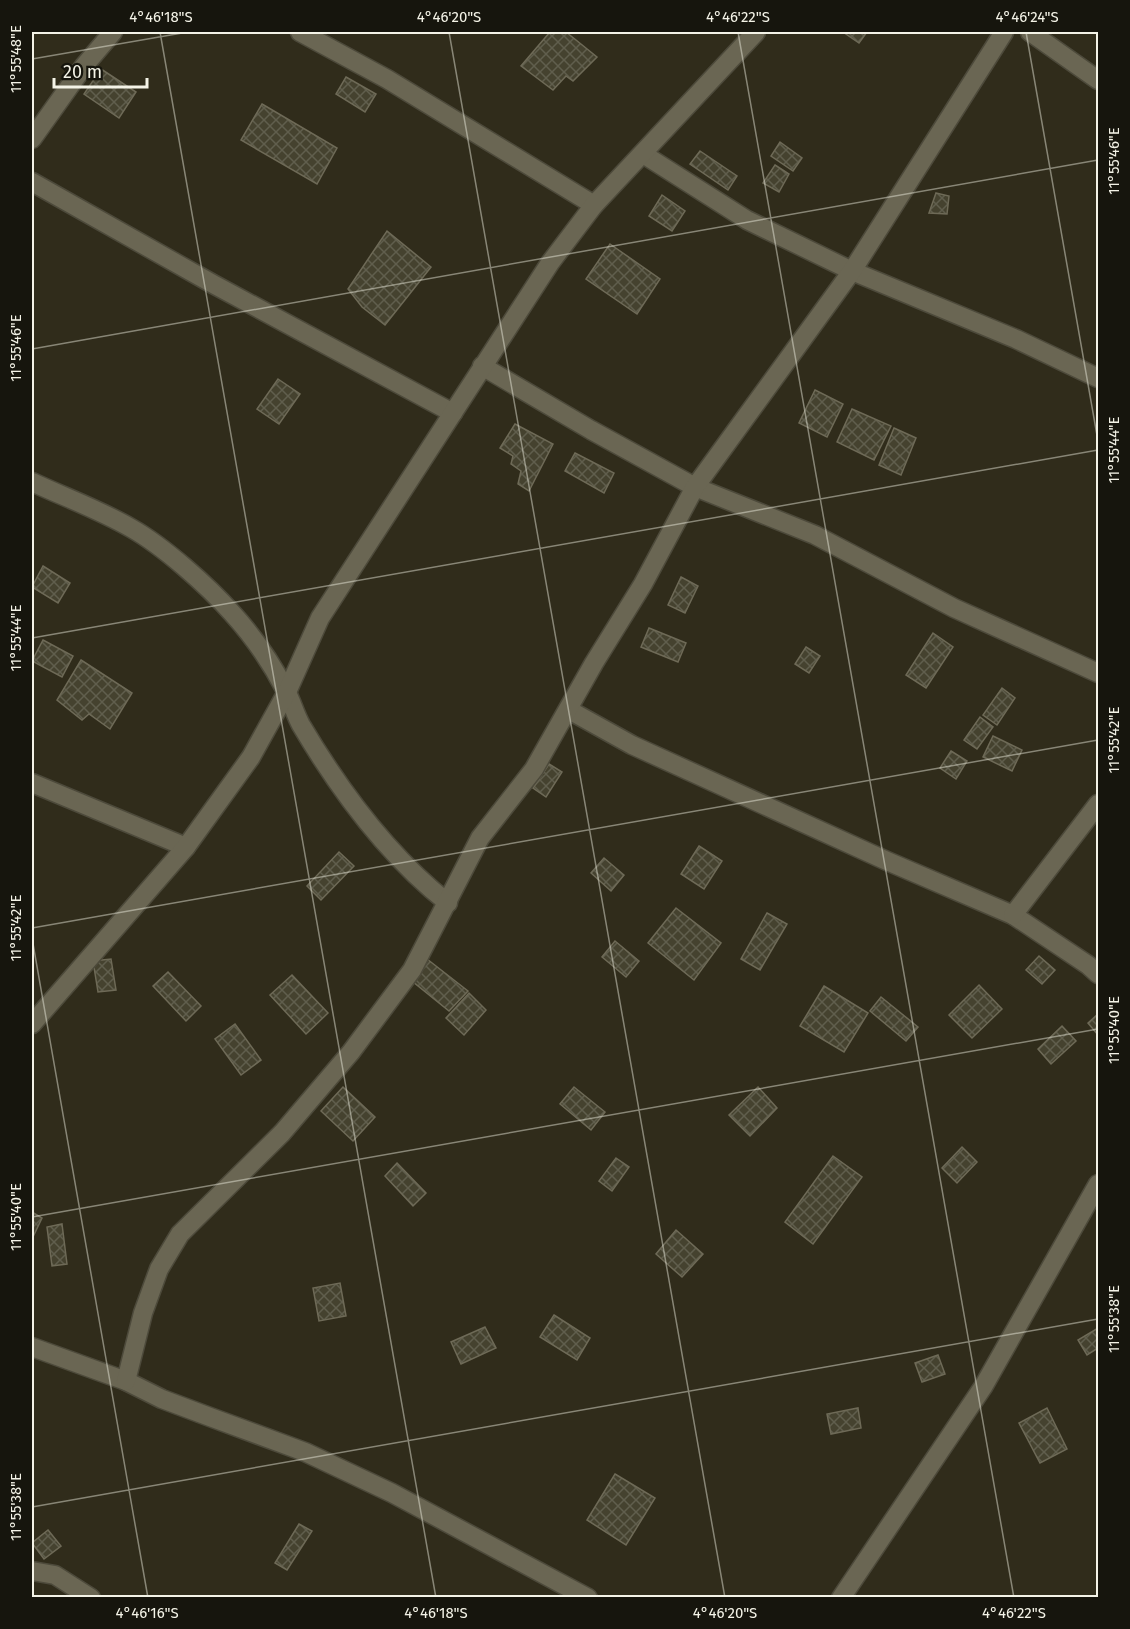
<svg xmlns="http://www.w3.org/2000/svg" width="1130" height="1629" font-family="'Fira Sans',sans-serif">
  <defs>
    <pattern id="building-cross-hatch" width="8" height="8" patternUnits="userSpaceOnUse" patternTransform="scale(1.5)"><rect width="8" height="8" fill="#45422f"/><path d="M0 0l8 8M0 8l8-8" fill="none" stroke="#605e4d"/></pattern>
  </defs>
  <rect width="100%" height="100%" fill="#302c1b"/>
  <g fill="url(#building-cross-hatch)" stroke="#6e6a57" stroke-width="1.5">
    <polygon points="550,32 566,32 597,57 573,81 566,76 553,90 521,66"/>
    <polygon points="843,32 867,32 859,43"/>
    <polygon points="101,69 136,92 119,118 84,94"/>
    <polygon points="346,77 376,94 365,112 336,94"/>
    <polygon points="262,104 337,148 317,184 241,140"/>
    <polygon points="780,142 802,158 793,171 771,156"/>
    <polygon points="700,151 737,176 728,190 690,164"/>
    <polygon points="775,165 789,174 779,192 763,183"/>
    <polygon points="936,193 949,196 947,214 929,213"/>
    <polygon points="662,195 685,211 672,231 649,216"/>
    <polygon points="387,231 431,267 385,325 362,307 348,289"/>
    <polygon points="610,244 660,279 637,314 586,279"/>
    <polygon points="278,379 300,394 279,424 257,409"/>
    <polygon points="815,390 843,404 827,437 799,423"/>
    <polygon points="852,409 891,426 874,460 837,442"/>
    <polygon points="515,424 553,444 529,491 518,484 521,471 511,464 513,456 500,448"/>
    <polygon points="894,428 916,438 901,475 879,465"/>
    <polygon points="575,453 614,473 604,493 565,471"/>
    <polygon points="43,566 70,583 58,603 32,587"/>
    <polygon points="681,577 698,586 685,613 668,605"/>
    <polygon points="649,628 686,643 678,662 641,647"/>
    <polygon points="933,633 953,647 926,688 906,675"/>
    <polygon points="43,640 73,656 62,677 32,661"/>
    <polygon points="806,647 820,656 809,673 795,664"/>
    <polygon points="81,660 132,693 110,729 89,714 82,720 57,700"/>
    <polygon points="1002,688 1015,698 997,725 983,715"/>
    <polygon points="980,717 993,727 977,749 964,740"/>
    <polygon points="993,736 1022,750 1012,771 983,757"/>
    <polygon points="951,751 967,761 956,779 940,768"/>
    <polygon points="549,764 562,772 546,797 533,788"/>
    <polygon points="699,846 722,861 704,889 681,874"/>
    <polygon points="339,852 354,866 321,900 307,886"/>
    <polygon points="604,858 624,875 611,891 591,873"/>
    <polygon points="676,908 721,943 694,980 648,943"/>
    <polygon points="767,913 787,924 760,970 741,959"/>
    <polygon points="615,941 639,961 626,977 602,957"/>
    <polygon points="1039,956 1055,970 1042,984 1026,970"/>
    <polygon points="111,959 116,990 98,992 93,961"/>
    <polygon points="427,959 468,991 449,1011 412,981"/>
    <polygon points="168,972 201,1006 186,1021 153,986"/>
    <polygon points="292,975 328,1013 306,1034 270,995"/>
    <polygon points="979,985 1002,1009 972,1038 949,1015"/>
    <polygon points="824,986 868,1013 844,1052 800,1026"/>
    <polygon points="469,993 486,1010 464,1035 446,1018"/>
    <polygon points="881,997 918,1027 906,1041 870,1011"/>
    <polygon points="1098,1014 1098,1035 1088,1023"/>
    <polygon points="235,1024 261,1060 241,1075 215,1039"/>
    <polygon points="1062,1026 1076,1041 1051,1064 1038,1049"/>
    <polygon points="343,1087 375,1117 353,1141 321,1111"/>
    <polygon points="574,1087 605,1112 591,1130 560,1104"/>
    <polygon points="758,1087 777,1108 750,1136 729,1115"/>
    <polygon points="962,1147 977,1162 957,1183 942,1168"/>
    <polygon points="833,1156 862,1177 813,1244 785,1222"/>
    <polygon points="616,1158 629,1167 612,1191 599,1181"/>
    <polygon points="397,1163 426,1193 413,1206 385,1176"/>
    <polygon points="32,1212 42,1218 32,1239"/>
    <polygon points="62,1224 67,1264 52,1266 47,1227"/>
    <polygon points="676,1230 703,1254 682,1277 656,1254"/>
    <polygon points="340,1283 346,1316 319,1321 313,1288"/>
    <polygon points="554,1315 590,1338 577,1360 540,1337"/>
    <polygon points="485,1327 496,1348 461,1364 451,1342"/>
    <polygon points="1098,1328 1098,1348 1087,1355 1078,1340"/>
    <polygon points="938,1355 945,1374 922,1382 915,1363"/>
    <polygon points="858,1408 861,1428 831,1434 827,1414"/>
    <polygon points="1047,1408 1067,1449 1040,1463 1019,1423"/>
    <polygon points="615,1474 655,1498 626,1545 587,1520"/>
    <polygon points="299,1524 312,1531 287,1570 275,1563"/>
    <polygon points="48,1530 61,1546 44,1559 32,1543"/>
  </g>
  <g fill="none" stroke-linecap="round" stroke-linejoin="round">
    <g stroke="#4d4a3b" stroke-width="21">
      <g id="minor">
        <polyline points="300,32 387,79 594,205"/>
        <polyline points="1030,32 1098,80"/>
        <polyline points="32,139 84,66 113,32"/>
        <polyline points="643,154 747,220 852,271 1016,339 1098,378"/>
        <polyline points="32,182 213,284 453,413"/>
        <polyline points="482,366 591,430 695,487 815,535 954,608 1098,673"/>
        <path d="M32 482C64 497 100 510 131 528 163 546 207 585 232 613 253 636 272 664 286 691 292 702 295 714 301 725 340 791 388 856 448 903"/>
        <polyline points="569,710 632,745 887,861 1013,915 1088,965 1098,974"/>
        <polyline points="32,783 186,847"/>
        <polyline points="1013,915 1098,804"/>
        <polyline points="32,1024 186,847 251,757 287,692 320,618 550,263 594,205 756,32"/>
        <polyline points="32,1347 126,1381 162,1399 210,1417 305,1452 392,1493 588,1598"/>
        <polyline points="126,1381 143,1313 159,1269 180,1234 282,1133 351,1052 412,970 480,838 534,769 594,663 643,584 695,487 852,271 1004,32"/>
        <polyline points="32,1571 55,1575 91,1598"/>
        <polyline points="841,1598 983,1387 1098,1184"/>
      </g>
    </g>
    <use href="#minor" stroke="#6a6653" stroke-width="18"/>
  </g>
  <path fill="none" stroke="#f4f3e7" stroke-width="1.5" stroke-opacity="0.45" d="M160 32 436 1598M449 32 725 1598M738 32 1014 1598M1026 32 1098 441M32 59 188 32M32 349 1098 160M32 638 1098 450M32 928 1098 740M32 938 148 1598M32 1217 1098 1029M32 1507 1098 1319"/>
  <rect width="1130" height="1629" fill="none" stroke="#16150d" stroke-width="66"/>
  <path d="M54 78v9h93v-9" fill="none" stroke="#f4f3e7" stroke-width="3"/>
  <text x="63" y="78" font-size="18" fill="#f4f3e7" stroke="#16150d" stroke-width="4.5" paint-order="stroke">20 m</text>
  <rect x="33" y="33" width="1064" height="1563" fill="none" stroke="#f4f3e7" stroke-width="2"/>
  <g font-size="15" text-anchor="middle" fill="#f4f3e7">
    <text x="161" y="22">4°46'18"S</text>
    <text x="449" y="22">4°46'20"S</text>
    <text x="738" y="22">4°46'22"S</text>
    <text x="1027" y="22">4°46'24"S</text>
    <text transform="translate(16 59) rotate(-90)" y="5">11°55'48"E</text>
    <text transform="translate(1114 161) rotate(-90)" y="5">11°55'46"E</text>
    <text transform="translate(16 348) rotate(-90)" y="5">11°55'46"E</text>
    <text transform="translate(1114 450) rotate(-90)" y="5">11°55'44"E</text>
    <text transform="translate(16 638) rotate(-90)" y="5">11°55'44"E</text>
    <text transform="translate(1114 740) rotate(-90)" y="5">11°55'42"E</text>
    <text transform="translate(16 928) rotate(-90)" y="5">11°55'42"E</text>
    <text transform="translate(1114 1030) rotate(-90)" y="5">11°55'40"E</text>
    <text transform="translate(16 1217) rotate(-90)" y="5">11°55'40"E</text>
    <text transform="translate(1114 1319) rotate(-90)" y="5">11°55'38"E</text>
    <text transform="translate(16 1507) rotate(-90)" y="5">11°55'38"E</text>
    <text x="147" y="1618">4°46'16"S</text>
    <text x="436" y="1618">4°46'18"S</text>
    <text x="725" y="1618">4°46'20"S</text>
    <text x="1014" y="1618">4°46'22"S</text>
  </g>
</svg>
